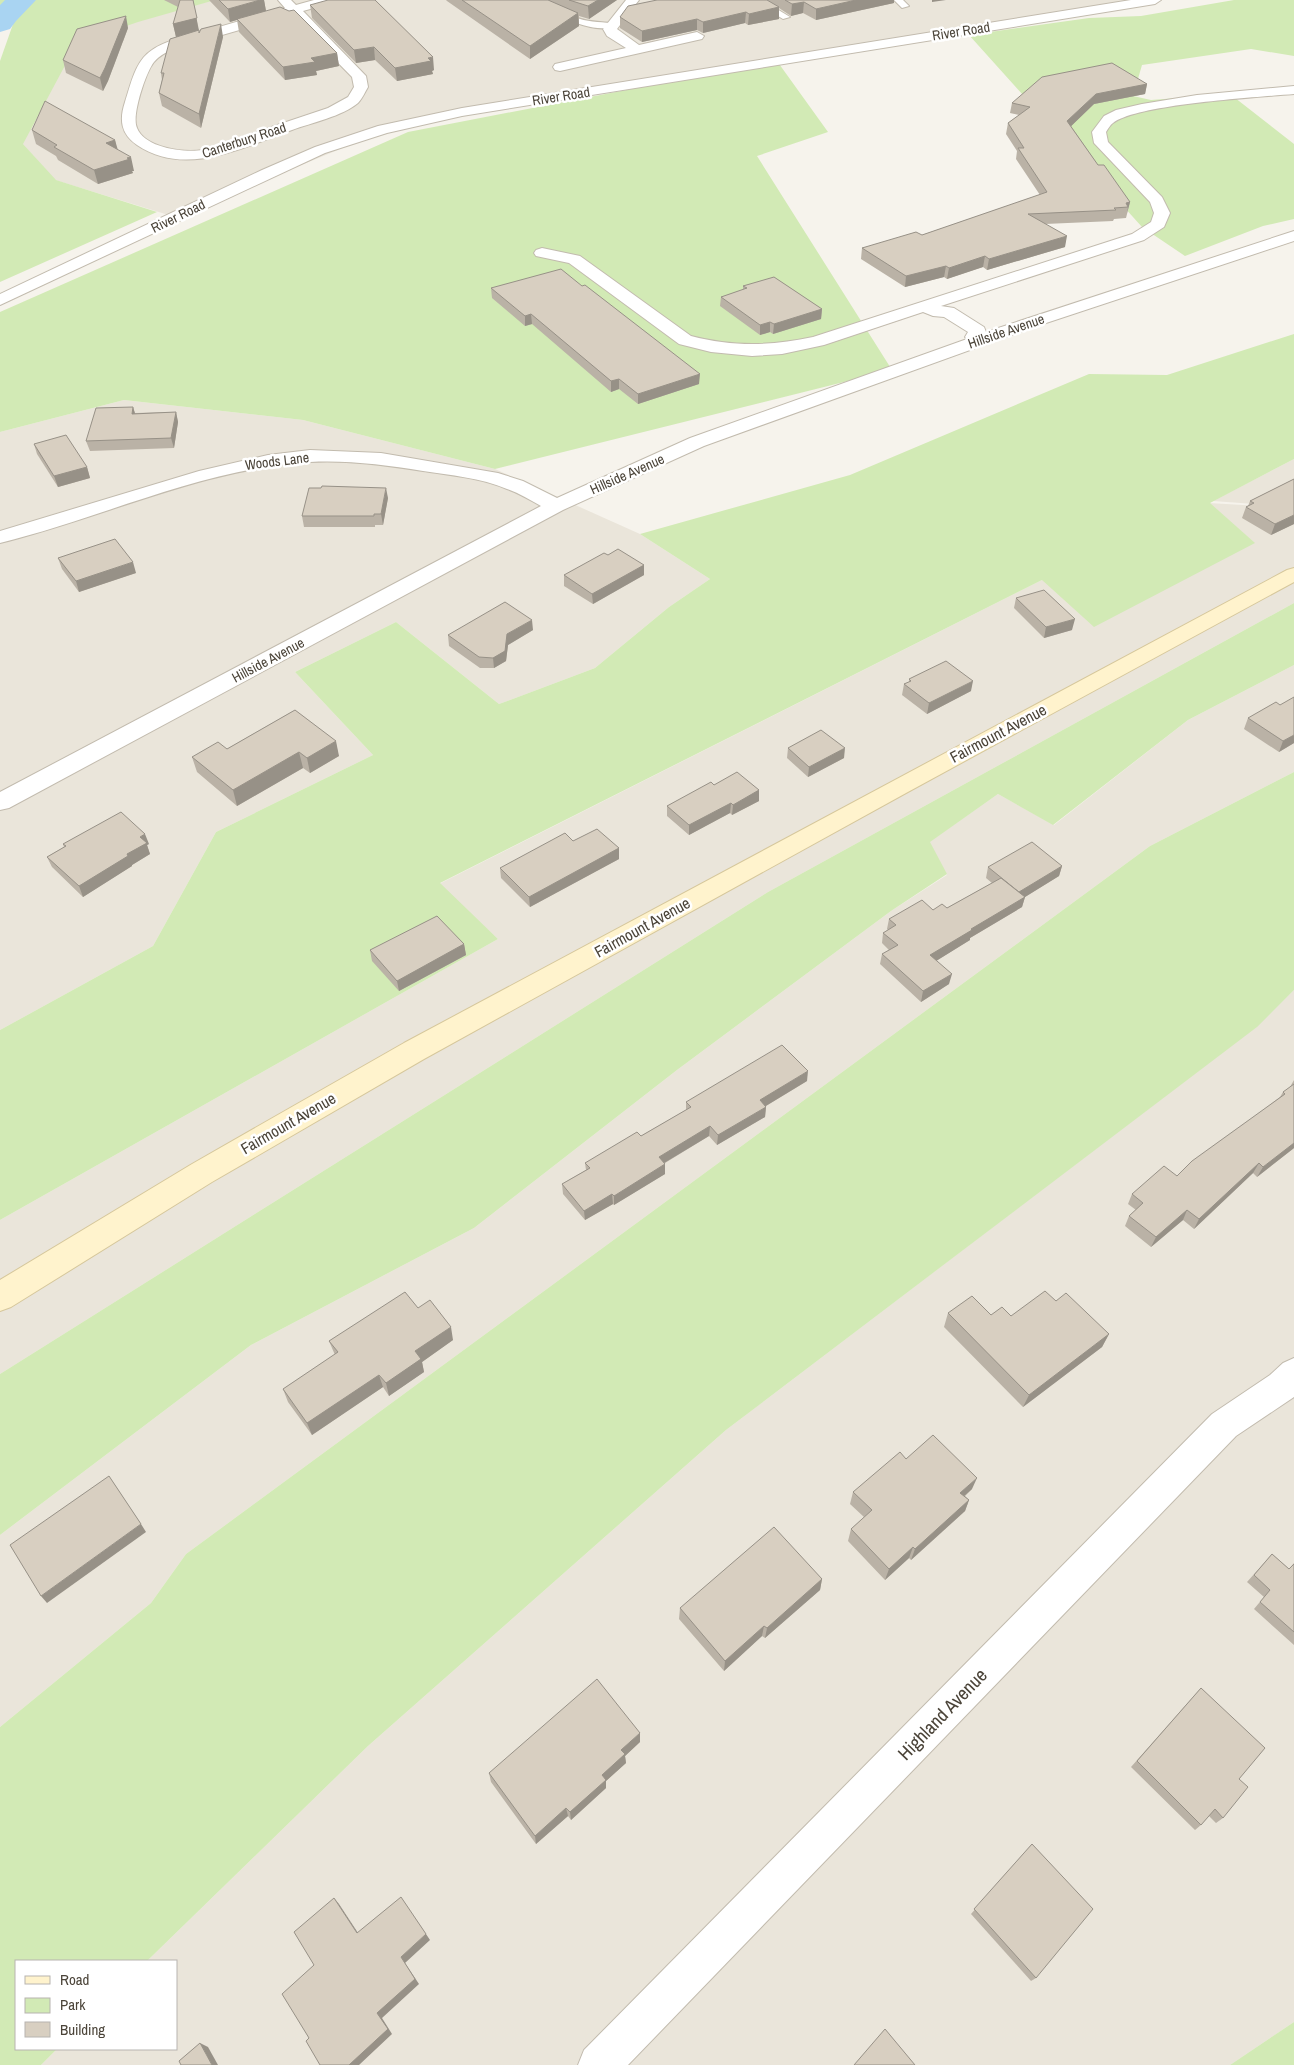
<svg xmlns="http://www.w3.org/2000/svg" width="1294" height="2065" font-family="'Archivo Narrow',sans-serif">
  <rect width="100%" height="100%" fill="#f6f3ec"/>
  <g fill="#eae5da">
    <polygon points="106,0 1156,0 401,124 175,217 55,180 22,143 96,6"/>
    <polygon points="124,400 303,420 495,469 640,534 710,579 669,607 595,668 499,704 396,622 295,672 373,755 216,832 153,946 0,1030 0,432"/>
    <polygon points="1294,459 1294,507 1213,501"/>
    <polygon points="1209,503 1294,508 1294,603 768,892 0,1374 0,1220 498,939 439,884 1042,580 1254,543"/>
    <polygon points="1294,665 1294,772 1150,846 186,1554 151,1603 0,1727 0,1535 251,1345 474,1228 677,1070 891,911 947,875 929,842 998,794 1054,825 1188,720"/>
    <polygon points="1294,990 1294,2022 1230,2065 41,2065 57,2049 176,2049 176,1961 147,1961 368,1746 726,1430 1256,1027"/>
  </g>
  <g fill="#d2eab5">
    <polygon points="0,0 215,0 138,22 77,43 23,144 56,180 157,212 0,282 0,61 18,10 0,13"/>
    <polygon points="1234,0 1294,0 1294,56 1251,49 1142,65 1133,96 1151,100 1230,94 1294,144 1294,219 1263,226 1185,256 1142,227 969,35 1089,18 1141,16"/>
    <polygon points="777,61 828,132 757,156 892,370 495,469 303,420 124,400 0,432 0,312 408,132"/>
    <polygon points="1294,334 1294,459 1210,503 1255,543 1094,627 1042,580 440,883 498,939 0,1220 0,1030 153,946 216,832 373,755 295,672 396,622 499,704 595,668 669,607 710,579 640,534 850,475 1089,374 1167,375"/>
    <polygon points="1294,603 1294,665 1188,720 1053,825 998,794 930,842 947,874 891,911 677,1070 474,1228 251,1345 0,1535 0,1374 768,892"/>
    <polygon points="1294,772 1294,990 1257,1027 726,1430 368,1746 147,1961 16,1961 16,2049 57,2049 41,2065 0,2065 0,1727 151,1603 186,1554 1150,846"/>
    <polygon points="1294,2022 1294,2065 1230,2065 1291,2024"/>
  </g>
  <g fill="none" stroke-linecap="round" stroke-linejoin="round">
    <polygon fill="#a9d4f2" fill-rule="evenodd" points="5,0 36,0 16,21 10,29 0,32 0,5"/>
    <g stroke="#c2bbae" stroke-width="2">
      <g id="lane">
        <path d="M534 0C549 0 560 12 575 17 586 22 599 22 611 23L615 25C598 37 547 13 534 0Z"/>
        <polygon points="752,0 762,0 790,17 783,19"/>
        <polygon points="894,0 903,0 909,6 902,8"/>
      </g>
    </g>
    <g stroke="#c2bbae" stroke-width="2">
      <g id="street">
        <path d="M278 0H291L296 5 314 0H334L332 3 303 11 366 76 368 87C365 92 362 99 358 103 343 116 311 123 292 130 243 147 186 178 137 145 121 134 119 120 125 102 131 84 135 61 152 50 166 40 185 37 202 32 230 24 257 16 285 8ZM291 15 352 77 354 87 348 97 328 108 203 150C184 153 145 148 137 128 131 116 146 72 154 62 160 55 168 51 177 48Z"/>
        <polygon points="626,0 639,0 617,29 639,45 697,32 704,36 702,39 560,71 555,70 553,67 555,64 626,48 607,36 603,29"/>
        <polygon points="1131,0 1161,0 1155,4 462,116 387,133 325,153 0,305 0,294 262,170 315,147 378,126 462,108"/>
        <path d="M1294 86V94C1259 97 1137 104 1113 123 1110 125 1108 129 1106 132L1108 142 1162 197 1170 213 1164 227 1144 240 941 306 954 308 984 327 986 332 1294 231V241L1034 327 704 446 563 510 9 808 0 810V792L541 506C530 500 519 493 507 489 481 478 450 475 423 471 385 465 348 460 310 462 204 468 102 518 0 543V531L199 471 268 455 310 450 381 453 498 473 523 481 557 498 690 438 967 339 965 337 968 332 944 317 933 316 923 312 824 345 782 354 752 356 711 352 679 344 569 263 536 256 534 253 536 250 542 248 580 256 691 336C733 347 771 346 813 337L1132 234 1151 222 1154 213 1150 202 1094 143 1092 132 1104 116 1116 110 1142 104 1197 95Z"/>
        <polygon points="1294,1358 1294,1397 1236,1436 628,2065 578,2065 584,2050 1212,1414 1270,1375 1283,1363"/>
      </g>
    </g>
    <g stroke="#d6c79b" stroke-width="2">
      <polygon id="secondary" points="1294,568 1294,582 906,793 424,1059 212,1182 11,1307 0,1311 0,1280 192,1164 404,1043 1287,570"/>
    </g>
    <use href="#lane" fill="#fff" fill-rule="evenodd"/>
    <use href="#street" fill="#fff" fill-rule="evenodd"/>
    <use href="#secondary" fill="#fff3cd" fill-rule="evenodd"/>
  </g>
  <g fill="#bab2a6">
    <polygon points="164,0 193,0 199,33 223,37 201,128 162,106 159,93 162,80 161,73 176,37 173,24 178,7"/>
    <polygon points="209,0 264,0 266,11 337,53 339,66 316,71 317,75 285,80 239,32 237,20 230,22"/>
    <polygon points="446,0 617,0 589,19 579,16 579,26 530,59 447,1"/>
    <polygon points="657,0 894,0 894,3 816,20 803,13 791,16 779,8 779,19 748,25 745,23 703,33 697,30 642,42 620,28 620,17"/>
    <polygon points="310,5 434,70 432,71 433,74 397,81 375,60 356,63 312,18"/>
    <polygon points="128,28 108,81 103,91 66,73 63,60"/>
    <polygon points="1147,84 1145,94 1094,104 1071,126 1098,165 1130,202 1126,218 1114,219 1113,221 1045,224 1065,247 987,270 983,267 947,279 944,277 905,287 861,259 862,248 922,235 1040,195 1016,159 1017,151 1006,134 1008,123 1019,115 1010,113 1012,103"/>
    <polygon points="32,130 115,140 117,150 134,171 132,171 133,173 98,184 58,160 56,156 36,144"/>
    <polygon points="743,286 822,309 821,319 773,334 770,332 760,335 720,306 721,297 743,290"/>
    <polygon points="491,288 699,384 638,404 619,389 611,392 532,324 525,326 492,298"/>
    <polygon points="133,407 135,413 176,412 178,422 174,448 90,451 86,441"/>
    <polygon points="34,444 87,467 90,478 58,487 37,454"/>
    <polygon points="1294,479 1294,524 1271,535 1242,518 1246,507 1248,506 1250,501"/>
    <polygon points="388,498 383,525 375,525 375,527 304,527 302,516"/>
    <polygon points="608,555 644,565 644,575 593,604 564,586 564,575"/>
    <polygon points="58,558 136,573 79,592 62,569"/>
    <polygon points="1016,598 1072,630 1044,638 1014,608"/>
    <polygon points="533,630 508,645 506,661 494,668 480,668 449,646 448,635"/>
    <polygon points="909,679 971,691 927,714 902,695 904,684 909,682"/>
    <polygon points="1280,705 1294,743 1279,752 1244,729 1248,718"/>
    <polygon points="295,710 339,756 310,773 303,768 237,806 197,772 192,757 227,749"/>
    <polygon points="788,748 844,758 808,777 787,758"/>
    <polygon points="714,785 759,790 759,801 732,815 730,813 689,835 667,816 667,806"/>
    <polygon points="573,841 619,848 619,859 530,907 501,878 500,868"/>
    <polygon points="63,844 149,844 147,845 150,854 132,865 132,866 83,897 52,867 47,857 64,847"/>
    <polygon points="1062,866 1059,876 1025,897 1022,907 970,938 970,940 936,961 949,984 921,1002 880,964 882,954 889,950 882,943 883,933 888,930 887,929 889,919 933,910 947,908 992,883 986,878 988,867"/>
    <polygon points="464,944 466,955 399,991 372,961 370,950"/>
    <polygon points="1294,1080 1294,1148 1257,1177 1253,1173 1194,1229 1183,1220 1151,1247 1125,1226 1129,1216 1136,1210 1128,1204 1132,1194 1177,1176 1280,1097 1283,1092 1290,1087"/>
    <polygon points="807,1081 766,1106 765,1117 717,1145 709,1136 665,1163 665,1174 614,1205 613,1204 585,1220 563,1194 562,1184 586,1170 585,1163 641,1136 686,1110 686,1102"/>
    <polygon points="1056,1301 1109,1334 1102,1347 1023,1407 944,1327 948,1313 1011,1316"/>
    <polygon points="418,1308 453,1340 422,1362 424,1372 389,1396 383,1387 312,1435 288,1402 283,1389 335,1355 329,1341"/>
    <polygon points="906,1459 972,1489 965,1496 969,1500 965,1511 911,1560 909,1558 885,1580 848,1541 851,1529 864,1517 850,1504 853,1492"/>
    <polygon points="1272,1554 1289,1569 1294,1563 1294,1645 1254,1609 1264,1597 1247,1582"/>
    <polygon points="822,1579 820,1590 765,1638 762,1636 724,1671 679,1619 680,1608"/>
    <polygon points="1201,1688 1239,1779 1223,1818 1216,1823 1209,1816 1201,1825 1195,1830 1131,1767"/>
    <polygon points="640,1742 625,1756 626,1763 606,1781 606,1788 571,1820 568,1816 536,1844 491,1782 489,1773"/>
    <polygon points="1032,1844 1036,1978 1031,1981 971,1914"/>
  </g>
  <g fill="#979187">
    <polygon points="193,0 199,31 176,37 173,24"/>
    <polygon points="260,0 264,0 266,11 230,22 228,9"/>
    <polygon points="598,0 617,0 589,19 588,6"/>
    <polygon points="856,0 894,0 894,3 816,20 816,9"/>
    <polygon points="932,0 946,0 932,2"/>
    <polygon points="804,2 803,13 791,16 792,4"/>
    <polygon points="779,7 779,19 748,25 749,14"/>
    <polygon points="746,12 745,23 703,33 703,22"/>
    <polygon points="578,13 579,26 530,59 530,46"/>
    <polygon points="126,16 128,28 108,81 103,91 100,78"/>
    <polygon points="697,19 697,30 642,42 642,31"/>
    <polygon points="221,24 223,37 201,128 199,114"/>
    <polygon points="374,47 375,60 356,63 354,50"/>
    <polygon points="337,53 339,66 316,71 317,75 285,80 283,67 311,58"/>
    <polygon points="433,57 434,70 432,71 433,74 397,81 395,68"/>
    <polygon points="1147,84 1145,94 1094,104 1065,132 1067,121 1096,94"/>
    <polygon points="115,140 119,154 106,143"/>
    <polygon points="131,157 134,171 132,171 133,173 98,184 94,170"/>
    <polygon points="1130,202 1127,213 1128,207 1126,203"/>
    <polygon points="1067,236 1065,247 987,270 989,259"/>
    <polygon points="985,256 983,267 947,279 949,268"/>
    <polygon points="946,266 944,277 905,287 906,276"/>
    <polygon points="822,309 821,319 773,334 774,324"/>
    <polygon points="531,314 532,324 525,326 525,316"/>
    <polygon points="770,322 770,332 760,335 760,325"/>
    <polygon points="700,374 699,384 638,404 638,394"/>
    <polygon points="619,379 619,389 611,392 611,381"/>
    <polygon points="133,407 136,417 132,414"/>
    <polygon points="176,412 178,422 174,448 171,438"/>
    <polygon points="87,467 90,478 58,487 54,476"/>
    <polygon points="386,488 388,498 383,525 381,514"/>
    <polygon points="1294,515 1294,524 1271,535 1275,524"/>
    <polygon points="133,562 136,573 79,592 76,581"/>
    <polygon points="644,565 644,575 593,604 592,594"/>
    <polygon points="1075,619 1072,630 1044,638 1046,627"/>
    <polygon points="532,620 533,630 508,645 506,661 494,668 493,658 507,634"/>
    <polygon points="973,681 971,691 927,714 929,703"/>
    <polygon points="1294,735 1294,743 1279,752 1283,741"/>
    <polygon points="336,741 339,756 310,773 307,758"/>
    <polygon points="845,748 844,758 808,777 809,767"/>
    <polygon points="299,752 303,768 237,806 233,790"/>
    <polygon points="759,790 759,801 732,815 733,805"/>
    <polygon points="731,803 730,813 689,835 689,825"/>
    <polygon points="145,834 149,844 147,845 150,854 132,865 132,866 83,897 79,886 127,854 140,837"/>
    <polygon points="619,848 619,859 530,907 529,897"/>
    <polygon points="1062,866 1059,876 1025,897 1022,907 970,938 970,940 928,966 930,955 971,929 1019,892"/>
    <polygon points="464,944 466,955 399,991 397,981"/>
    <polygon points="952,974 949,984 921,1002 923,991"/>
    <polygon points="808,1071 807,1081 759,1110 760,1100"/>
    <polygon points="766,1107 765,1117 717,1145 718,1135"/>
    <polygon points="710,1126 709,1136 659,1166 659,1157"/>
    <polygon points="1294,1143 1294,1148 1257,1177 1263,1167"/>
    <polygon points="1259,1163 1253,1173 1194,1229 1199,1219"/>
    <polygon points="665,1164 665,1174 614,1205 614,1196"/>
    <polygon points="612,1194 613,1204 585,1220 584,1211"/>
    <polygon points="1187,1210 1183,1220 1151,1247 1156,1237"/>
    <polygon points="451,1327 453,1340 422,1362 424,1372 389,1396 386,1383 415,1351"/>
    <polygon points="1109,1334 1102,1347 1023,1407 1029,1395"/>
    <polygon points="379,1375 383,1387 312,1435 307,1423"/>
    <polygon points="977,1478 972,1489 955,1504 960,1493"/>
    <polygon points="969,1500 965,1511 911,1560 915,1549"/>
    <polygon points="141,1524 146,1532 47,1603 41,1596"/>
    <polygon points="913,1547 909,1558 885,1580 889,1569"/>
    <polygon points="822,1579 820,1590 765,1638 767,1628"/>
    <polygon points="764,1626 762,1636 724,1671 725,1661"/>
    <polygon points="640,1733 640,1742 625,1756 626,1763 606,1781 606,1788 571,1820 570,1812 602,1775 621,1750"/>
    <polygon points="566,1808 568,1816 536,1844 535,1836"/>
    <polygon points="334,1898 339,1904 362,1939 357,1933"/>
    <polygon points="426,1934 430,1940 405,1963 419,1984 382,2018 392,2034 359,2065 349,2065 401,1957"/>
    <polygon points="200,2043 208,2047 218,2065 212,2065"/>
  </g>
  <g fill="#d8cfc1" stroke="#979187">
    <polygon points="180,0 193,0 197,18 173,24"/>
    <polygon points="219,0 260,0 228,9"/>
    <polygon points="328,0 375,0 433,57 428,58 431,61 395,68 374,47 354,50 310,5"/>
    <polygon points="462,0 548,0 578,13 530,46"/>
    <polygon points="569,0 598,0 588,6"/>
    <polygon points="657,0 767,0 779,7 749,14 746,12 703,22 697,19 642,31 620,17 628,6"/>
    <polygon points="785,0 856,0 816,9 804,2 792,4"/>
    <polygon points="280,7 289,11 294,10 337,53 311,58 315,62 283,67 237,19"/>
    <polygon points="126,16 105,68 100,78 63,60 77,29"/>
    <polygon points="221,24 199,114 159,93 164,73 161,73 170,39 199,30 199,33 201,29"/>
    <polygon points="1112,63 1147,84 1096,94 1067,121 1098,165 1104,165 1130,202 1126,203 1128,207 1114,208 1116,210 1028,214 1067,236 989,259 985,256 949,268 946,266 906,276 862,248 916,232 922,235 1047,192 1018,148 1024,148 1008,123 1030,107 1012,103 1042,77"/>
    <polygon points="45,101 115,140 106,143 131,157 127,158 130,159 94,170 54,147 57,145 32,130"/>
    <polygon points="561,269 582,286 585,285 700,374 638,394 619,379 611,381 531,314 525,316 491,288"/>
    <polygon points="774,277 822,309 774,324 770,322 760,325 721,297 747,288 743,286"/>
    <polygon points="133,407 132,414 176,412 171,438 86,441 96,408"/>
    <polygon points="66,435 87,467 54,476 34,444"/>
    <polygon points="1294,479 1294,515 1275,524 1246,507 1254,503 1250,501"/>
    <polygon points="322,486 386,488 381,514 374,514 374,516 302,516 309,488 321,488"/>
    <polygon points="115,539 133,562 76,581 58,558"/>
    <polygon points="618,549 644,565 592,594 564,575 604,553 608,555"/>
    <polygon points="1044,590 1075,619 1046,627 1016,598"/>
    <polygon points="505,602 532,620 507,634 505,651 493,658 479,657 448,635"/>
    <polygon points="946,661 973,681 929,703 904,684 911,681 909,679"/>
    <polygon points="1294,697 1294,735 1283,741 1248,718 1276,702 1280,705"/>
    <polygon points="295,710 336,741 307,758 299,752 233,790 192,757 218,742 227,749"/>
    <polygon points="821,730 845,748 809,767 788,748"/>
    <polygon points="737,772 759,790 733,805 731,803 689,825 667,806 711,782 714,785"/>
    <polygon points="121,812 145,834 140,837 147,843 127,854 128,856 79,886 47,857 66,846 63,844"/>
    <polygon points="597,829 619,848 529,897 500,868 565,833 573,841"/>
    <polygon points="1032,842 1062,866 1019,892 988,867"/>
    <polygon points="1001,878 1025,897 971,929 972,930 930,955 952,974 923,991 882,954 898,945 883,933 896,925 889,919 922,900 933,910 942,904 947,908"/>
    <polygon points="437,916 464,944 397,981 370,950"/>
    <polygon points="782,1045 808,1071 760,1100 766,1107 718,1135 710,1126 659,1157 665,1164 614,1196 612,1194 584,1211 562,1184 590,1168 585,1163 637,1132 641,1136 691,1107 686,1102"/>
    <polygon points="1294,1084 1294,1143 1263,1167 1259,1163 1199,1219 1187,1210 1156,1237 1129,1216 1143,1203 1132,1194 1164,1166 1177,1176 1192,1161 1285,1094 1283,1092"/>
    <polygon points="1045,1291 1056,1301 1066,1293 1109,1334 1029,1395 948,1313 972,1296 991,1315 1002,1307 1011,1316"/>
    <polygon points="405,1292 418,1308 430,1300 451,1327 415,1351 421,1359 386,1383 379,1375 307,1423 283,1389 338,1352 329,1341"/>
    <polygon points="933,1435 977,1478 960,1493 969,1500 915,1549 913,1547 889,1569 851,1529 872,1510 853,1492 900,1452 906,1459"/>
    <polygon points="109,1476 141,1524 41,1596 10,1545"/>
    <polygon points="774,1527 822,1579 767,1628 764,1626 725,1661 680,1608"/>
    <polygon points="1272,1554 1289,1569 1294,1564 1294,1632 1260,1602 1270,1590 1254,1575"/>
    <polygon points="597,1679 640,1733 621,1750 625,1754 602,1775 606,1780 570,1812 566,1808 535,1836 489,1773"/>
    <polygon points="1201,1688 1265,1748 1239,1779 1248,1787 1223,1818 1215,1809 1201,1825 1137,1761"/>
    <polygon points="1032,1844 1093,1909 1036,1978 974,1909"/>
    <polygon points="401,1897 426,1934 401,1957 415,1979 377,2013 388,2029 349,2065 320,2065 306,2041 309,2038 282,1994 314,1965 294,1932 334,1898 357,1933"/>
    <polygon points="885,2029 915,2065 854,2065"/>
    <polygon points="200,2043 212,2065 181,2065 179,2061"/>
  </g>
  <g text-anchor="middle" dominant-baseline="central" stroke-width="5" stroke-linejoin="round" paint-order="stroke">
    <g font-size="14" fill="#4b4439" stroke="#fff">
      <text transform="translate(961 31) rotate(-9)">River Road</text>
      <text transform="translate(561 96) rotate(-9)">River Road</text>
      <text transform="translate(244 140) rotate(-18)">Canterbury Road</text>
      <text transform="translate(178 216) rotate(-26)">River Road</text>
      <text transform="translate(1006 331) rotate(-19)">Hillside Avenue</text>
      <text transform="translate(277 461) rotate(-7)">Woods Lane</text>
      <text transform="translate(627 474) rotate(-24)">Hillside Avenue</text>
      <text transform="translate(268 660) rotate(-28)">Hillside Avenue</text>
    </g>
    <g font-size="16" fill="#4b4439" stroke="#fff">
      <text transform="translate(998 733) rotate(-28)">Fairmount Avenue</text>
      <text transform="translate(642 927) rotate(-29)">Fairmount Avenue</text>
      <text transform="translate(288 1123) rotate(-30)">Fairmount Avenue</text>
    </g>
    <g font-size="19" fill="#4b4439" stroke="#fff">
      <text transform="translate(942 1714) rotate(-46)">Highland Avenue</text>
    </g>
  </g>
  <rect x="15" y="1960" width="162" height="90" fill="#ffffff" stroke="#b7b4b0"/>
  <rect x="25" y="1976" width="25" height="8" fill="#fff3cd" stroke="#b7b4b0"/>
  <text x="60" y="1985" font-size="15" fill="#4b4439">Road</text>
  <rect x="25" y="1998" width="25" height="15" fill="#d2eab5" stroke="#b7b4b0"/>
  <text x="60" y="2010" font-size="15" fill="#4b4439">Park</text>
  <rect x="25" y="2022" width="25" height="15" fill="#d8cfc1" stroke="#b7b4b0"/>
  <text x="60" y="2035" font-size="15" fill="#4b4439">Building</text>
</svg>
